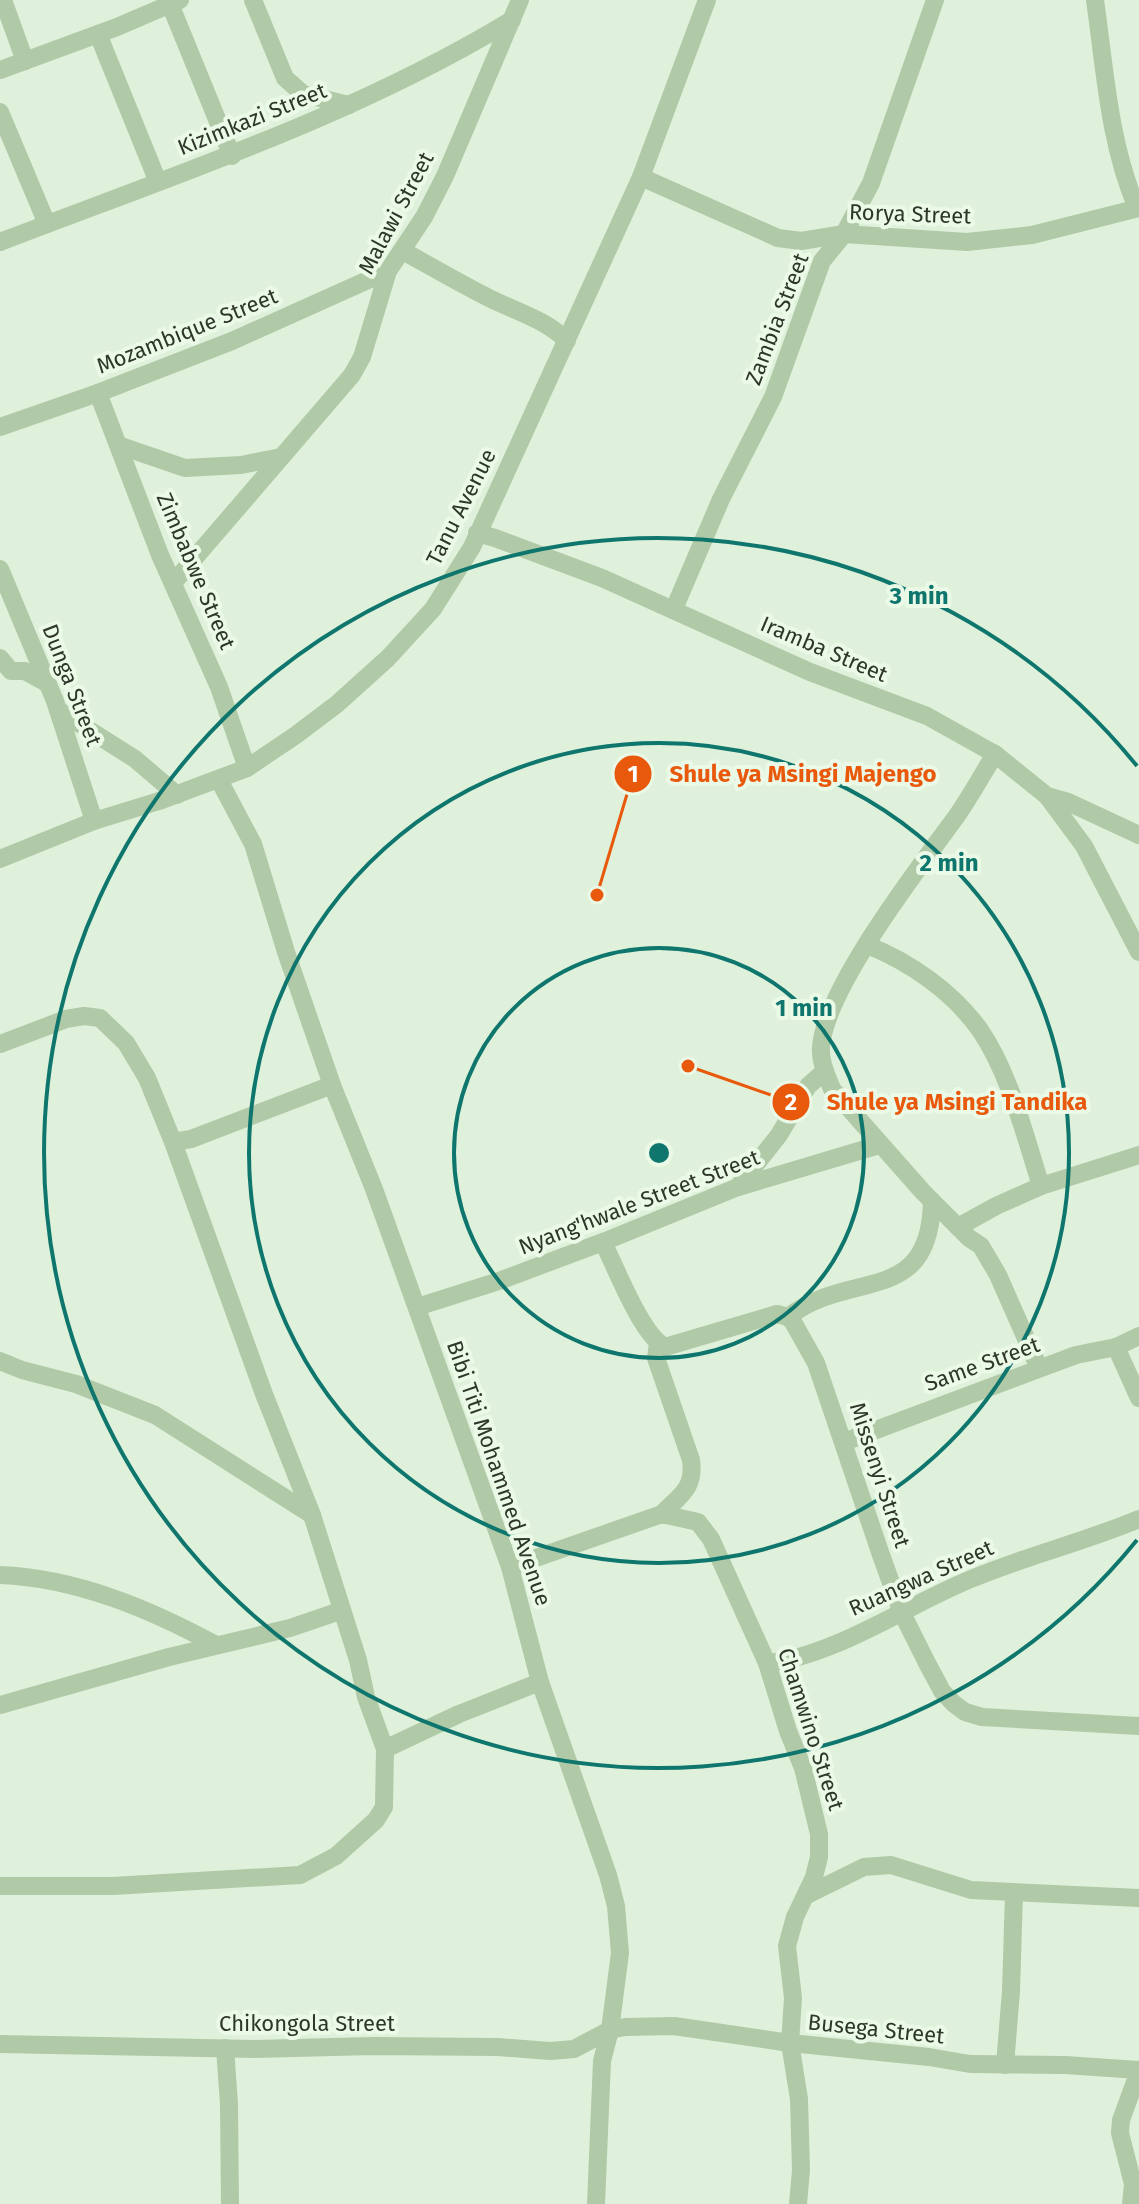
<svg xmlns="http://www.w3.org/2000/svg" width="1139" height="2204" font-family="'Fira Sans',sans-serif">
  <rect width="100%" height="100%" fill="#dff1db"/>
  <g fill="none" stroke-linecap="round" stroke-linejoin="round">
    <g stroke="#b0c9a7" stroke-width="18">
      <polyline points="3,0 25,61"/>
      <polyline points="253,0 285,78 303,94 349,105"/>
      <path d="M1095 0C1105 70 1109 143 1137 208"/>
      <polyline points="170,4 232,156"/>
      <polyline points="98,34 158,182"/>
      <polyline points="0,70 117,27 180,0"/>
      <polyline points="0,112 47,224"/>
      <polyline points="641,177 778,238 801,241 844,234 967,242 1032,235 1139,208"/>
      <path d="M0 242C174 175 352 117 512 20"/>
      <path d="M403 251C432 267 461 284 491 299 518 312 546 320 567 341"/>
      <polyline points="98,393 160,555 219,687 247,768"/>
      <polyline points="0,427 98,393 232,341 388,271"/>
      <polyline points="118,445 185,468 241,465 281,457"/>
      <polyline points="477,533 495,538 602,578 810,672 927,716 995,754 1047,796 1068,802 1139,835"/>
      <polyline points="0,569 55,701 94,821"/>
      <polyline points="174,582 352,375 362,357 388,271 424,217 445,176 520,0"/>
      <polyline points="674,609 721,499 773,397 822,261 844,234 871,183 935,0"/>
      <polyline points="0,658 11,671 25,671 47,683"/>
      <polyline points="58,710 135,759 177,795"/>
      <path d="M995 754C982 775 970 797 956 817 920 866 824 990 821 1048 820 1062 827 1076 832 1089L923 1192 969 1238 981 1246 998 1275 1039 1368"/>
      <polyline points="219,780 253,844 286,952 332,1085 374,1189 510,1567 540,1682 608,1875 616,1906 620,1953 610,2030 602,2061 596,2204"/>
      <polyline points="1047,796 1084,846 1139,952"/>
      <polyline points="0,859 94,821 159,801 247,768 296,735 337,704 388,658 433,609 472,547 641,177 707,0"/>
      <path d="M867 945C910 962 953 992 980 1030 1010 1074 1025 1136 1041 1186"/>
      <polyline points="0,1044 66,1019 84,1016 100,1018 126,1043 147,1078 173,1142 264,1394 312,1515 358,1660 366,1697 385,1749 384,1807 376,1820 336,1856 300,1875 113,1886 0,1886"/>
      <polyline points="173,1142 191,1139 332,1085"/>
      <polyline points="738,1187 779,1135 808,1086 825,1071"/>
      <polyline points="958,1227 996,1206 1041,1186 1139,1155"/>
      <path d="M603 1242C616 1268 642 1336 665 1347L777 1314 788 1317 793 1322 816 1363 881 1555 902 1613 927 1663 942 1691 953 1703 965 1712 982 1717 1139 1726"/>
      <polyline points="417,1307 499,1281 603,1242 738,1187 879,1145"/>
      <path d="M788 1317C850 1268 930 1308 932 1201"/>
      <path d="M658 1343 656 1358 691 1460C695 1489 680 1495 662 1514"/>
      <polyline points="1116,1347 1139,1398"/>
      <polyline points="0,1361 22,1370 76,1384 155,1415 312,1515"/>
      <polyline points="844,1442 1076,1355 1116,1347 1139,1336"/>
      <polyline points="510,1567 662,1514 698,1522 711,1539 767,1663 788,1731 803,1768 819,1834 819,1857 814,1877 795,1917 787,1946 793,1998 790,2043 799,2099 801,2170 798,2204"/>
      <path d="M0 1575C76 1578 150 1609 216 1645"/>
      <path d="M767 1663C833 1657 909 1604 971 1579 1026 1556 1084 1542 1139 1519"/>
      <polyline points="0,1705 169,1657 290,1628 340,1611"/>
      <polyline points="385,1749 459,1714 540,1682"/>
      <polyline points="807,1895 864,1867 891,1865 971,1890 1139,1898"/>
      <polyline points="0,2044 254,2049 373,2046 498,2047 550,2051 574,2049 610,2030 625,2027 674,2026 790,2043 929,2057 970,2064 1065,2065 1139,2070"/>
      <polyline points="225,2048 229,2104 230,2204"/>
      <polyline points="1005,2065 1011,1991 1014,1893"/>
      <polyline points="1131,2204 1133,2184 1120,2133 1121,2120 1139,2071"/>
    </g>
  </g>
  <g fill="none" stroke="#0f766e" stroke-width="4">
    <circle cx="659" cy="1153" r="205"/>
    <circle cx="659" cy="1153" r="410"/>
    <path d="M1137 1540A615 615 0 1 1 1137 766"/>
  </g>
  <g text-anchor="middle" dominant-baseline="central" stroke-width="8" stroke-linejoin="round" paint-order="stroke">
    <g font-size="22" fill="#2d3628" stroke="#ebf9e7">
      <text transform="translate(252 119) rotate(-22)">Kizimkazi Street</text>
      <text transform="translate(396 213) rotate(-62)">Malawi Street</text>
      <text transform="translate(910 214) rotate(2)">Rorya Street</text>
      <text transform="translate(777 319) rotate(-69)">Zambia Street</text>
      <text transform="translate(187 331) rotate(-22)">Mozambique Street</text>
      <text transform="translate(461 507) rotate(-63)">Tanu Avenue</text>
      <text transform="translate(196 571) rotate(67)">Zimbabwe Street</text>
      <text transform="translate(824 649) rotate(23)">Iramba Street</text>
      <text transform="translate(72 685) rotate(69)">Dunga Street</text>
      <text transform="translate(639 1202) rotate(-21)">Nyang'hwale Street Street</text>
      <text transform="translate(982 1364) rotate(-20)">Same Street</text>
      <text transform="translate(499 1473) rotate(71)">Bibi Titi Mohammed Avenue</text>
      <text transform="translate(880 1475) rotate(72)">Missenyi Street</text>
      <text transform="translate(921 1578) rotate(-24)">Ruangwa Street</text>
      <text transform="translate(811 1729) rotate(72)">Chamwino Street</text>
      <text x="307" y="2023">Chikongola Street</text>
      <text transform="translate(876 2029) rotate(6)">Busega Street</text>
    </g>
  </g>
  <circle cx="659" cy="1153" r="12" fill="#0f766e" stroke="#ebf9e7" stroke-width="4"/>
  <g font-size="24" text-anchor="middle" font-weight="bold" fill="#0f766e" stroke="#ebf9e7" stroke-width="8" stroke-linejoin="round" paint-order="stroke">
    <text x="919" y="604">3 min</text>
    <text x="949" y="871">2 min</text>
    <text x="804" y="1016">1 min</text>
  </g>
  <path fill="none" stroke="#e8590c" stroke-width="3" d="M597 895L633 774M688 1066L791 1102"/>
  <g fill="#e8590c" stroke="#ebf9e7" stroke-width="3">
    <circle cx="597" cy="895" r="8"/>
    <circle cx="688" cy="1066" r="8"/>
    <circle cx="633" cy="774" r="20"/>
    <circle cx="791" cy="1102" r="20"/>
  </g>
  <g font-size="24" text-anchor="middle" font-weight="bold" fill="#fff">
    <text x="633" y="782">1</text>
    <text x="791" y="1110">2</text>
  </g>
  <g font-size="24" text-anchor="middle" font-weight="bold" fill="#e8590c" stroke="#ebf9e7" stroke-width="8" stroke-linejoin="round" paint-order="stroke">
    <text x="803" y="782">Shule ya Msingi Majengo</text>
    <text x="957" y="1110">Shule ya Msingi Tandika</text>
  </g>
</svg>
